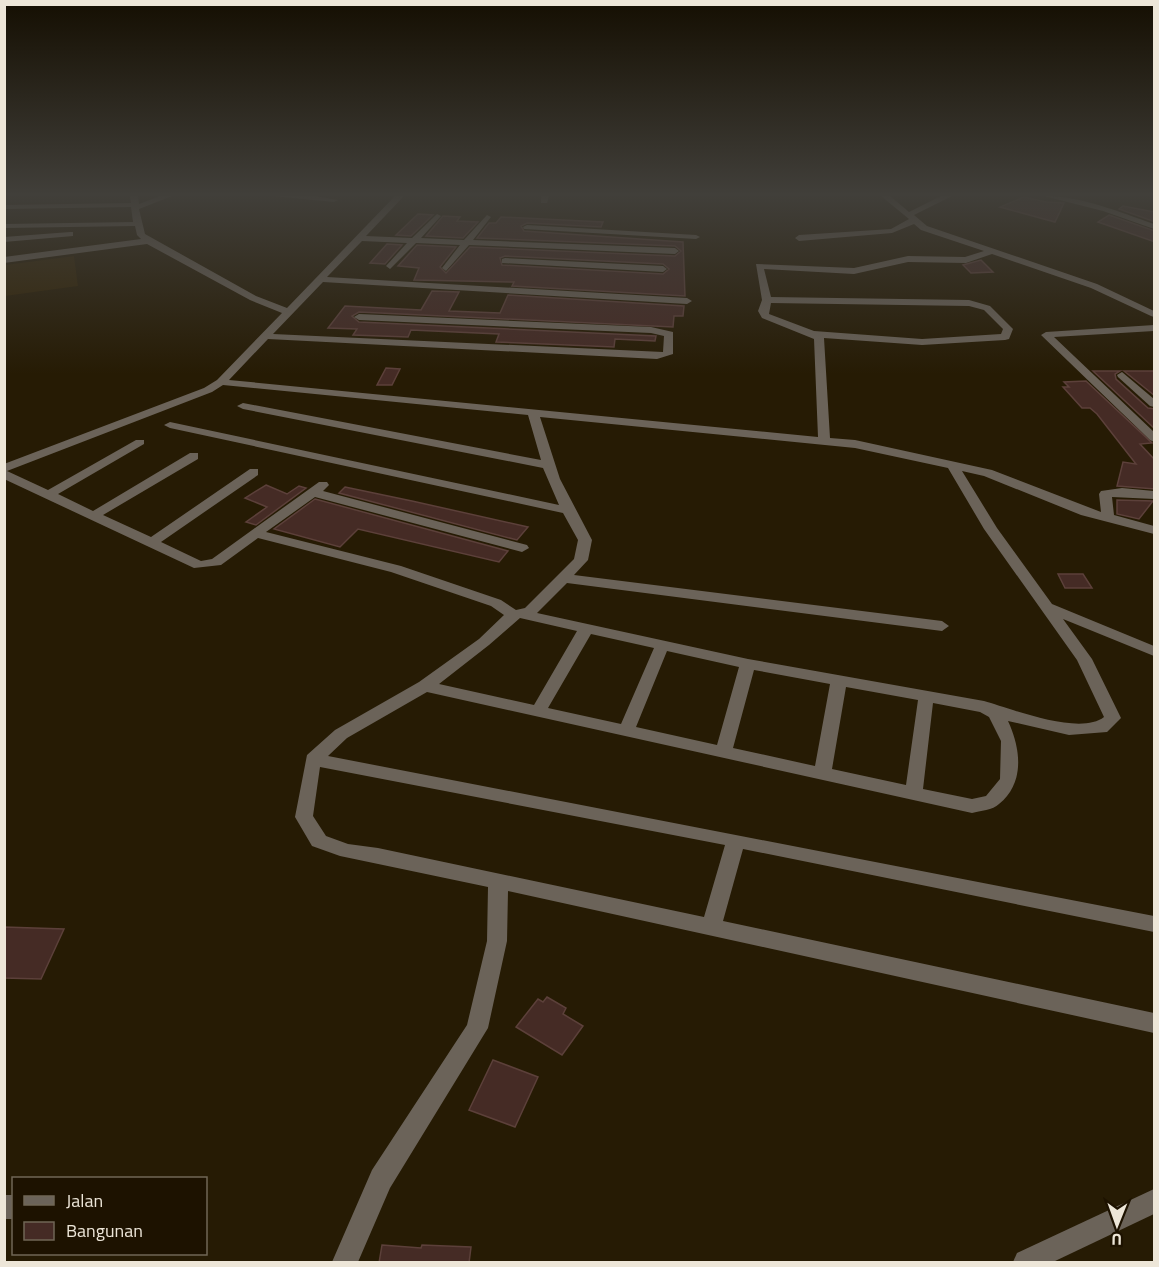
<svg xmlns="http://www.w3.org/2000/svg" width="1159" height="1267" font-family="'Titillium Web',sans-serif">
  <rect width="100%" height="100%" fill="#261b04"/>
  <polygon fill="#322304" points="74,256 78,286 5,296 5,265"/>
  <g fill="#452b25" stroke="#5c403a" stroke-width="1.5" fill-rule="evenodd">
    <polygon points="1024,197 1046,202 1064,203 1055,222 1000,207"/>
    <polygon points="1123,206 1155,212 1155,222 1119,209"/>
    <polygon points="418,214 433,215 411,236 396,235"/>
    <polygon points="1109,215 1155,231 1155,242 1098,222"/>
    <polygon points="443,216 460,217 457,221 478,222 463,238 426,236"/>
    <path d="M501 217 603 222 601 227 527 223 521 226 524 231 683 242 685 296 512 286 514 282 414 280 419 268 398 266 417 245 456 247 440 267 446 273 470 247 675 256 681 251 675 246 477 238 489 223H496ZM505 256 663 264 669 269 663 274 502 265 500 258Z"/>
    <polygon points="387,244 402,245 385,264 370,263"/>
    <polygon points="981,260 993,272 971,273 963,265"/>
    <polygon points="432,291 459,292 449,311 500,313 508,295 684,306 683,316 674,316 673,327 359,312 352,316 359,322 656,336 655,341 615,339 614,347 496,342 499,334 411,330 408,337 353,335 357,329 328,328 345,306 421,310"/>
    <polygon points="386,368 400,369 392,385 377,385"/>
    <polygon points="1093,371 1120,371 1115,374 1116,379 1148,408 1155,409 1155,429"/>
    <polygon points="1124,371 1155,371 1155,396"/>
    <polygon points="1086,381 1152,443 1140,444 1155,460 1155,489 1117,486 1123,462 1136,464 1097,414 1090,408 1082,408 1063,387 1069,387 1064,382"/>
    <polygon points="266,485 287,494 299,486 306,488 256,525 246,522 267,507 245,498"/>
    <polygon points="345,487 412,501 528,527 517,540 339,493"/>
    <polygon points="315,499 508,551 499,562 358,529 340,547 274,529"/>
    <polygon points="1117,500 1153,501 1139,519 1117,514"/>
    <polygon points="1058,574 1083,574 1092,588 1065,588"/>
    <polygon points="4,927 64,929 41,979 4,978"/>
    <polygon points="547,997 566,1008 563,1014 583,1026 562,1055 516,1027 538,999 543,1002"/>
    <polygon points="493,1060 538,1077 515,1127 469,1110"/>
    <polygon points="382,1245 421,1248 422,1245 471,1247 469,1263 379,1263"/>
  </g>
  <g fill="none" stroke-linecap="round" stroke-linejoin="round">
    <g fill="#6b6359" fill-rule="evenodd">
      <path d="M130 196H138L139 204 160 196H172L139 209 145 234 256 296 287 308 395 196H404L366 236 412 238 437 214 441 216 421 238 464 240 487 215 491 217 473 240 675 248 679 251 675 254 469 245 446 271 442 268 460 245 416 243 390 269 386 266 407 243 362 241 327 277 687 298 692 301 687 304 323 282 273 334 663 352 664 336 651 333 359 320 354 317 359 314 651 327 673 332V354L657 359 268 339 229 380 818 437 814 339 762 318 758 311 762 300 756 264 854 268 908 256 965 257 984 251 921 230 914 224 892 233 799 241 795 238 799 235 891 229 909 219 881 196H890L909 212 941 196H952L914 215 927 226 1097 284 1154 311V317L1151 316 1091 288 992 254 966 263 908 262 854 274 764 269 771 297 969 300 990 306 1013 329 1009 339 1005 340 922 345 824 338 830 438 855 440 992 470 1101 512 1099 494 1101 491 1122 488 1154 491V499L1112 497 1114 515 1154 526V534L1081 515 984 476 962 471 997 528 1052 604 1154 646V656L1063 619 1092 659 1121 718 1107 732 1069 735 1008 721C1021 749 1025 783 999 804 993 810 980 811 972 813L427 692 347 738 328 756 1154 916V932L743 849 723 921 1154 1013V1033L508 891 507 941 488 1028 390 1188 358 1262H332L372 1170 467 1025 487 941 488 887 340 856 312 846 295 817 307 755 335 730 419 682 479 639 504 615 491 606 391 572 258 538 221 565 194 568 4 479V464L204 388 217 380 282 313 250 300 147 244 4 263V257L141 239 137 235 135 226 4 228V224L133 222 131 207 4 209V205L131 203ZM771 303 969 306 984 310 1003 329 1001 334 922 339 814 331 769 314ZM223 385 528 415 541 460 243 403 237 406 243 409 543 468 559 505 170 422 164 425 170 428 563 513 578 540 574 559 525 608 516 610 501 600 401 566 266 532 315 497 522 552 529 548 527 545 323 491 329 485 327 482H319L212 559 201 561 161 542 258 475V469H250L151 537 103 515 198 459V453H190L93 511 58 494 144 444V440H136L48 490 7 471 212 392ZM540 417 855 448 948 468 984 529 1077 660 1104 717C1080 736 1012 709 984 701L748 659 537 613 567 583 942 631 949 626 942 621 574 575 588 560 592 540 560 479ZM520 618 577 631 534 705 439 684 489 645ZM591 634 654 648 621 724 548 708ZM667 651 739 667 717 745 636 727ZM754 670 830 684 815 766 733 748ZM846 687 918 700 906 785 832 769ZM933 703 980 712 989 717 1001 741 1000 779 986 796 972 799 923 789ZM320 767 725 845 704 917 378 848 348 844 326 836 313 816Z"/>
      <polygon points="273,196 315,196 338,200 334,202"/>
      <polygon points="541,196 549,196 547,203 541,203"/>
      <path d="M1044 196C1082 196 1119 212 1154 224V229L1103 211Z"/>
      <polygon points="527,225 696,235 700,237 696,239 524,229 523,227"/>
      <polygon points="70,232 73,232 73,236 4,242 4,237"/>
      <polygon points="505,258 663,266 667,269 663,272 502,263 502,259"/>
      <polygon points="1154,325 1154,331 1054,337 1154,432 1154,442 1150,440 1041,335 1046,332"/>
      <polygon points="1122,372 1154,399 1154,407 1150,406 1118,377 1117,375"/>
      <polygon points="1154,1189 1154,1214 1053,1262 1013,1262 1017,1253"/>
      <rect x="4" y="1195" width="10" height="24"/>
    </g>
  </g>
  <linearGradient id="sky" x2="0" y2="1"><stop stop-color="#150f02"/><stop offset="0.52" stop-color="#413f3a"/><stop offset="1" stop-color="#413f3a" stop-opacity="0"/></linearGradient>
  <rect width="1159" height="374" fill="url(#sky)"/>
  <rect width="1159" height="1267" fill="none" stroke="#ede6d8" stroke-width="12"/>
  <rect x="12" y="1177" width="195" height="78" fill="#1d1200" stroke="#706756" stroke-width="1.5"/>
  <rect x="24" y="1196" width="30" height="9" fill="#6b6359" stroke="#706756" stroke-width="1.5"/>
  <text x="66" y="1207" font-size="18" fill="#ede6d8">Jalan</text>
  <rect x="24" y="1222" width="30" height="18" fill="#452b25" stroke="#706756" stroke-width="1.5"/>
  <text x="66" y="1237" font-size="18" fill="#ede6d8">Bangunan</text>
  <g transform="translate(1117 1225) rotate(181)" stroke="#1d1200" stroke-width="4.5" paint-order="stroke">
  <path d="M0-4.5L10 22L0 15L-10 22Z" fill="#ede6d8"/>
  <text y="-9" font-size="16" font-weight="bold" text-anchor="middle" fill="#ede6d8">U</text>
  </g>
</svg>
